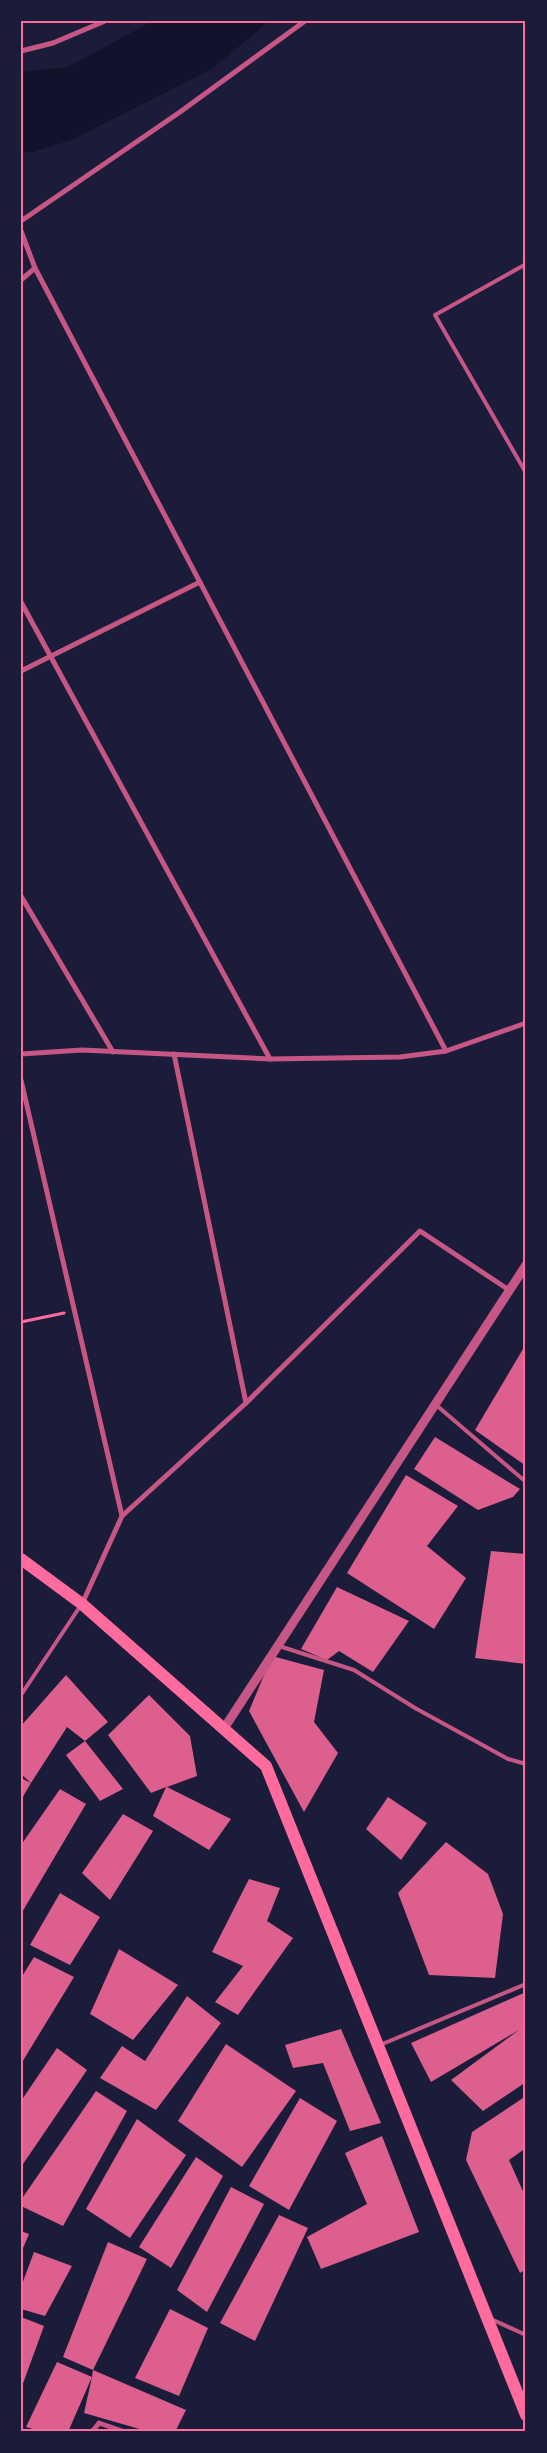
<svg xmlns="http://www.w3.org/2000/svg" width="547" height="2453" font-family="'Source Sans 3',sans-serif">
  <rect width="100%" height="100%" fill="#1b1b3a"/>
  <polygon fill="#12122b" points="153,21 269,21 212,69 71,140 33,152 21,152 21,72 68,67"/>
  <g fill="#dd5f8e">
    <polygon points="526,1344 526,1466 475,1430"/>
    <polygon points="435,1437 520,1489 513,1497 478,1510 414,1469"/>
    <polygon points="406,1475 458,1506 427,1546 466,1578 434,1629 347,1573"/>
    <polygon points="491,1551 526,1554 526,1664 475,1658"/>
    <polygon points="337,1587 409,1621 373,1672 339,1651 327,1660 301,1649"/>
    <polygon points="272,1656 324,1670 314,1722 338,1753 304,1812 249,1711"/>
    <polygon points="66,1675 108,1722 85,1741 67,1727 31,1783 21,1774 21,1726"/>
    <polygon points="149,1695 190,1736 197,1776 167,1787 231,1819 209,1850 153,1816 166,1787 151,1793 108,1735"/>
    <polygon points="85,1741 123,1789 100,1801 66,1755"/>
    <polygon points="21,1778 31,1783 21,1800"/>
    <polygon points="60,1789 86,1804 21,1914 21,1845"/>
    <polygon points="388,1797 427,1823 401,1860 366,1829"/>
    <polygon points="123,1814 153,1831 110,1900 82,1873"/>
    <polygon points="446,1842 488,1874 503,1914 495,1978 429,1975 398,1893"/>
    <polygon points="249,1879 280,1888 267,1921 293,1938 238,2015 215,2002 243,1966 212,1952"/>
    <polygon points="60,1893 100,1917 70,1965 30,1945"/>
    <polygon points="119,1949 178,1985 133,2040 90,2014"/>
    <polygon points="34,1957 74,1977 21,2064 21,1978"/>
    <polygon points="526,1992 526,2026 524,2027 526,2029 526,2082 483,2111 451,2080 519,2030 431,2082 411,2043"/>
    <polygon points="187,1996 221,2023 156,2110 100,2078 122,2046 145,2061"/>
    <polygon points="341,2029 381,2123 350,2131 323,2063 293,2068 285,2045"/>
    <polygon points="226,2044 296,2091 242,2167 178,2121"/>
    <polygon points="57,2048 87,2070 21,2167 21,2101"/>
    <polygon points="96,2091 127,2111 63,2226 21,2206 21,2200"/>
    <polygon points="526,2096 526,2148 509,2160 526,2198 526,2269 520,2273 466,2160 472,2132"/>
    <polygon points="300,2098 337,2121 289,2210 249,2186"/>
    <polygon points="137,2119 186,2155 130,2238 86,2209"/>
    <polygon points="382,2136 419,2232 321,2269 307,2237 367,2204 345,2153"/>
    <polygon points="196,2157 223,2176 171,2268 139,2247"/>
    <polygon points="231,2187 264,2204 207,2312 177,2290"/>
    <polygon points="279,2215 308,2228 255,2341 220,2323"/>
    <polygon points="21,2231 29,2234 21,2253"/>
    <polygon points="108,2242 147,2259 93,2370 63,2357"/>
    <polygon points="34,2252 72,2266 45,2316 21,2309 21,2287"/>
    <polygon points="170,2309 208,2328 179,2396 135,2378"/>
    <polygon points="21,2317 44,2326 21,2389"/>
    <polygon points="57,2362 92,2377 93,2370 186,2410 175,2432 150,2432 84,2413 92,2377 68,2432 43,2432 26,2427"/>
  </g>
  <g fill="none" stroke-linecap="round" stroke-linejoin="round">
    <polyline stroke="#ff6b9d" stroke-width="3" points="21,1322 64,1313"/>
    <g stroke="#c65784" stroke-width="4">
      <polyline points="526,264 435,315 526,473"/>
      <polyline points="435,1404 526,1482"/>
      <polyline points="279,1646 354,1670 415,1708 508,1759 526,1764"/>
      <polyline points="21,1695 81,1605"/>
      <polyline points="380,2045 526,1984"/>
      <polyline points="491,2319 526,2335"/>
    </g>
    <g stroke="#c65784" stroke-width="5">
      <polyline points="21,51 53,43 105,21"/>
      <polyline points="21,221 180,112 305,21"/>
      <polyline points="21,231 35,268 446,1051"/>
      <polyline points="21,280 35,268"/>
      <polyline points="21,602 270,1059"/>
      <polyline points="21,671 200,582"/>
      <polyline points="21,896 113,1052"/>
      <polyline points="21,1054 82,1050 270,1059 400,1057 446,1051 526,1023"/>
      <polyline points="174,1054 246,1403"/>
      <polyline points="21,1080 122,1516 82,1604"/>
      <polyline points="122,1516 246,1403 420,1231 509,1290"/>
      <polyline points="92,2432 99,2423 125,2432"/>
    </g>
    <polyline stroke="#c65784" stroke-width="9" points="223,1730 526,1265"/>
    <polyline stroke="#ff6b9d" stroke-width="12" points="21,1559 82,1604 266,1766 526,2415"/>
  </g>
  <rect width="547" height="2453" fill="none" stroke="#1b1b3a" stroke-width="45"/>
  <rect x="22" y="22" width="502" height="2408" fill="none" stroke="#ff6b9d" stroke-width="2"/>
</svg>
